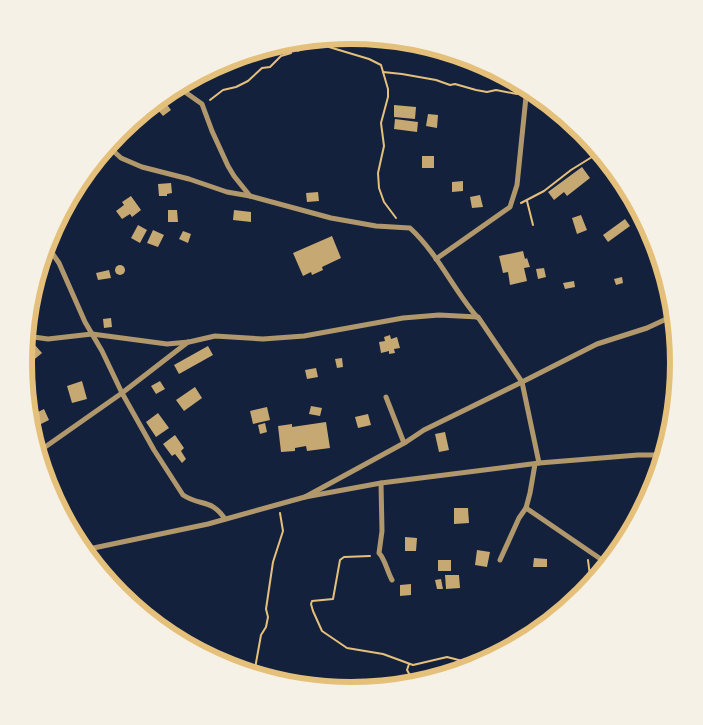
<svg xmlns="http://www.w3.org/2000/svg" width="703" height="725" font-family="'PT Sans',sans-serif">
  <rect width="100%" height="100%" fill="#14213d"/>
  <g fill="#c6a872">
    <polygon points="306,43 308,49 297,52 295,45"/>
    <polygon points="165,102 171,110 163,116 157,109"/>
    <polygon points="394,105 416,107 415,119 394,117"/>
    <polygon points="428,114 438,115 437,128 426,126"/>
    <polygon points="395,119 418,122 417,132 394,129"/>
    <rect x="422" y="156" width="12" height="12"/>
    <polygon points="582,167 590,178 567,196 564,192 554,200 548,192"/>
    <polygon points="463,181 463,191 452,192 452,182"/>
    <polygon points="171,183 172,193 167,194 167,196 159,196 158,184"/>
    <polygon points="318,192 319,201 307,202 306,193"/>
    <polygon points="480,195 483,207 472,208 470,197"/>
    <polygon points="131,196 141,210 132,217 130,214 122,219 116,211 124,205 122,202"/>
    <polygon points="168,210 177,210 178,222 168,222"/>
    <polygon points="234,210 251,212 251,222 233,220"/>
    <polygon points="581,215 587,230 577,234 572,218"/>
    <polygon points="625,219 630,226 608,242 603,235"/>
    <polygon points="138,225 147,230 140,243 131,238"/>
    <polygon points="153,230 164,235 158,247 147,243"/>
    <polygon points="183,231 191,234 188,243 179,239"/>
    <polygon points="332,236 341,258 322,267 323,270 312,275 311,272 303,276 293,253"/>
    <polygon points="523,251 525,259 527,258 530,267 524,268 527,281 510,285 508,272 503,273 499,256"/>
    <circle cx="120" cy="270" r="5"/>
    <polygon points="544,268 546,277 538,279 536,269"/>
    <polygon points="109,270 111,278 98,280 96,273"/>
    <polygon points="622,277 623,283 616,285 614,279"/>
    <polygon points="574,281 575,287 565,289 563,283"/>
    <polygon points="111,318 112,327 104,328 103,319"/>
    <polygon points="390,335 391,339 397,337 400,348 394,349 395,353 389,354 389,351 381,353 379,342 385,341 384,337"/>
    <polygon points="34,344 42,353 30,363 24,357 25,352"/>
    <polygon points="208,346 213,355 179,374 174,365"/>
    <polygon points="342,358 343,367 337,368 335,359"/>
    <polygon points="316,368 318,377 307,379 305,370"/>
    <polygon points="82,381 87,399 72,403 67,386"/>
    <polygon points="160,381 165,389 156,394 151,386"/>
    <polygon points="195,387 202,398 184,411 176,400"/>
    <polygon points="311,406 322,408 320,416 309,414"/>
    <polygon points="267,407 270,420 253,424 250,411"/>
    <polygon points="44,409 49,420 37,426 32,415"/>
    <polygon points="158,413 169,428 156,437 146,422"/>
    <polygon points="368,414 371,425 358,428 355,417"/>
    <polygon points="326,422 330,448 307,451 306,446 295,448 295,451 281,452 278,426 292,424 292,427"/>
    <polygon points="265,423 267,432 260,434 258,425"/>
    <polygon points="445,432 449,450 439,452 435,434"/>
    <polygon points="175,435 184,448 181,451 186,459 182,463 175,454 172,456 163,444"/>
    <polygon points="454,508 468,508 469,523 454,524"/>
    <polygon points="405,537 417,538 416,551 405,551"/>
    <polygon points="477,550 490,552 487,567 475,565"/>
    <polygon points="534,558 547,559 547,567 533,567"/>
    <rect x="438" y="560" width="13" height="11"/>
    <polygon points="445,575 459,575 460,588 446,589"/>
    <polygon points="441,579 443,589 437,589 435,580"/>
    <polygon points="411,584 411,595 400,596 400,585"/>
  </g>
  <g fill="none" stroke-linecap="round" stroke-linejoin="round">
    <g stroke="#e5c07b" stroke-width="2">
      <polyline points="329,47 369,59 381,65 388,89 388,97 381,123 384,146 378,173 379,188 384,202 396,218"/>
      <polyline points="383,72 402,74 436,80 450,85 455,84 476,90 487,92 496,90 517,94"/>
      <polyline points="210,100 223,90 236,87 248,81 262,68 270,67 281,56 291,53"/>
      <polyline points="527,201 533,225"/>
      <polyline points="521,203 544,191 571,170 600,152"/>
      <polyline points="370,556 344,557 340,560 333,599 312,601 311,604 313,611 322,631 347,648 383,654 413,665 447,657 478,665"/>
      <polyline points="587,590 590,576 588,560"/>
      <polyline points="409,664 407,670 415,684"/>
      <polyline points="254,674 261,635 266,627 268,617 266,609 273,562 283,531 280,513"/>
    </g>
    <g stroke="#b1986c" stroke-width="5">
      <polyline points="185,92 202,104 212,131 228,166 234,176 250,196"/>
      <path d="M108 146 121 158 142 167 189 179 227 192 250 196 331 218 376 226 410 228C438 254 453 289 477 317"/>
      <path d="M46 247 50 250 59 263 85 322 102 351 122 393 154 450 183 495C201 507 211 498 225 519"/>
      <polyline points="436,259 510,207 517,185 527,87"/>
      <polyline points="26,336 48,339 92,334 167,344 189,342 215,336 263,339 304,336 403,318 439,315 478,317 522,382 424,430 406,442 305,497"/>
      <polyline points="386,397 404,443"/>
      <polyline points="38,452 122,393 188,342"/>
      <polyline points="539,463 522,382 597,344 647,328 675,315"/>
      <polyline points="535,464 530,493 526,508 608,564"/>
      <path d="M381 483 382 531 379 553C385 559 387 571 392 580"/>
      <polyline points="84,550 208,524 305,497 381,483 539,463 638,455 664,455"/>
      <polyline points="500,560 519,518 526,508"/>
    </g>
  </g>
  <path d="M0 0H703V725H0ZM32 363a319 319 0 1 1 638 0a319 319 0 1 1-638 0Z" fill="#f6f1e7" fill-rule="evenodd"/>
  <path fill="none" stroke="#e5c07b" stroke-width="6" d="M32 363a319 319 0 1 1 638 0a319 319 0 1 1-638 0Z"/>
</svg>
